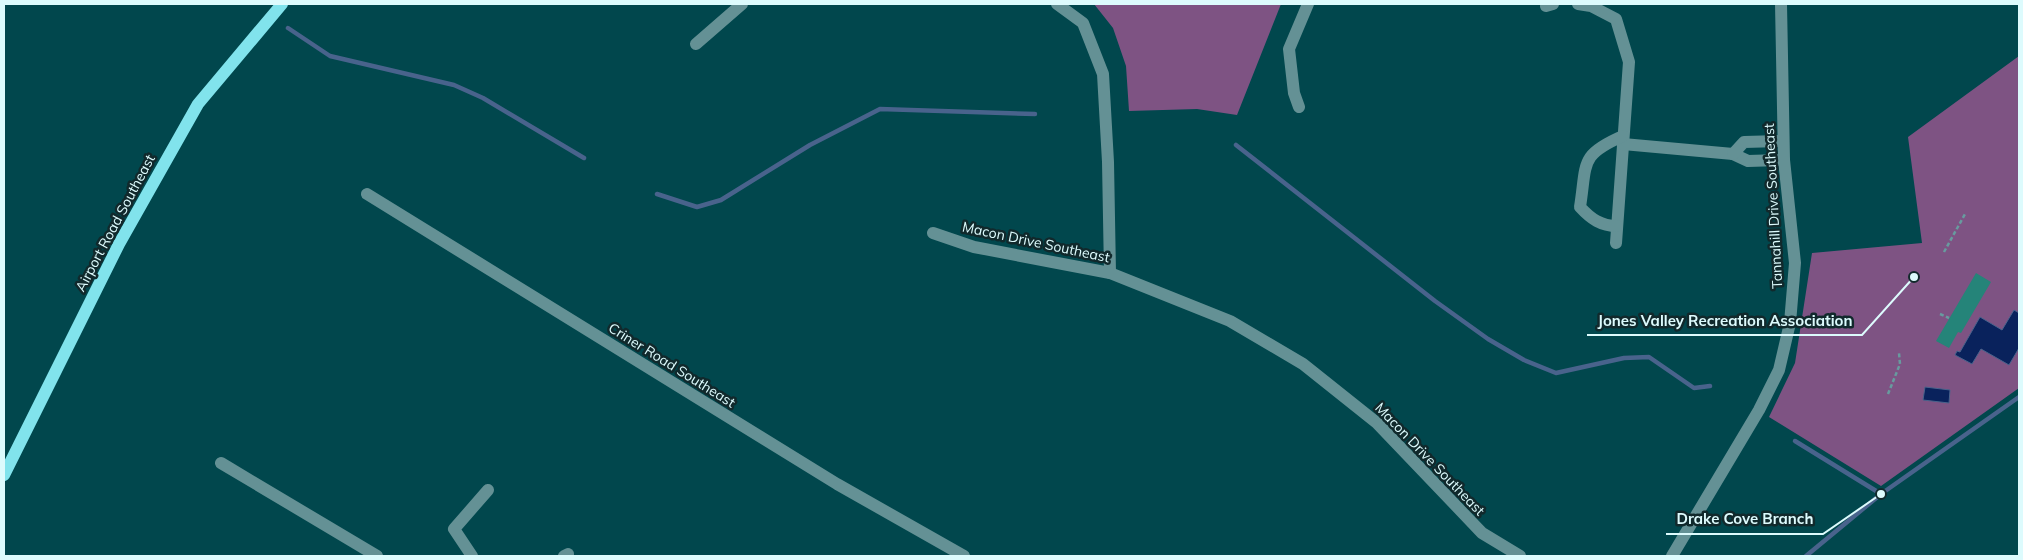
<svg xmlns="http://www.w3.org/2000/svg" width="2023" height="560" font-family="Mulish,sans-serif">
  <rect width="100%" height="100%" fill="#01474d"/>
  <g fill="#7e5383">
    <polygon points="1094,4 1281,4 1237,115 1197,109 1129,111 1126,66 1113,28"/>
    <polygon points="2019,56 2019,388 1881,486 1769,417 1795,363 1812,253 1922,243 1908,137"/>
  </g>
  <g fill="#09225c" stroke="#49638c">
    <polygon points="2014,310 2019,313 2019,348 2009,365 1981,349 1972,364 1955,355 1957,351 1960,352 1980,317 2002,330"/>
    <polygon points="1925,387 1950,390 1949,403 1923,400"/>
  </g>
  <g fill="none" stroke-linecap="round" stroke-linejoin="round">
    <g stroke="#49638c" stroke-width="4.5">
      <polyline points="288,28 330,56 454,85 483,98 584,158"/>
      <polyline points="1236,145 1435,301 1488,339 1524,360 1556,373 1624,358 1649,357 1694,388 1710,386"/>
      <polyline points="657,194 697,207 721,200 810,145 880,109 1035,114"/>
      <polyline points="1795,441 1881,494"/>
      <polyline points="1806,556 1881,494 2019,397"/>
    </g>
  </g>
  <polygon fill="#258479" points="1976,273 1991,282 1961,333 1958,332 1949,348 1936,341"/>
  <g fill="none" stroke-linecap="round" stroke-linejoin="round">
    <g stroke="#689b9f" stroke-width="2.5" stroke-dasharray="4 2.5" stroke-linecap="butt">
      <polyline points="1944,252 1965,214"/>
      <polyline points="1940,314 1949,318"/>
      <polyline points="1888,394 1900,364 1899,353"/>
    </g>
    <g stroke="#649195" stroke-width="12">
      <polyline points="1057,4 1083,23 1103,74 1108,162 1110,273"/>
      <polyline points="1578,4 1591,6 1616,19 1629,62 1616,243"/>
      <polyline points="1546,6 1553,4"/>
      <polyline points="696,44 742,4"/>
      <polyline points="1299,107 1294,93 1289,49 1308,4"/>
      <polyline points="1623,144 1733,154 1748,161 1784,160"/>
      <polyline points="1733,154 1744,142 1783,141"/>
      <polyline points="367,194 837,484 964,556"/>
      <path d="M1617 226C1601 226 1591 219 1580 207 1587 163 1579 155 1623 136"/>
      <polyline points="933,233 974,247 1110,273 1230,321 1303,364 1377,423 1482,533 1520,556"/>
      <polyline points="221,463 377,556"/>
      <polyline points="472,556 454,529 488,490"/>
      <polyline points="564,556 568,554"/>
      <polyline points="1672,556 1759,410 1779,370 1790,323 1795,263 1784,160 1781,4"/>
    </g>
    <polyline stroke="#81e3ec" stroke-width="12" points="4,475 119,244 198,104 282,4"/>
  </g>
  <g text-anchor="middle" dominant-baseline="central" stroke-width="5" stroke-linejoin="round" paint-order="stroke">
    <g font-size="14" fill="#ddfbfd" stroke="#11292c">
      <text transform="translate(1773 206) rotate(-93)">Tannahill Drive Southeast</text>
      <text transform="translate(115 223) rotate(-62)">Airport Road Southeast</text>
      <text transform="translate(1036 242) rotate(12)">Macon Drive Southeast</text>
      <text transform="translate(672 365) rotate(32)">Criner Road Southeast</text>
      <text transform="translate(1430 459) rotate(46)">Macon Drive Southeast</text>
    </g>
  </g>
  <path fill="none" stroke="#ddfbfd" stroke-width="2" d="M1914 277L1862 335H1587M1881 494L1823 534H1666"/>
  <g fill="#ddfbfd" stroke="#11292c" stroke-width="2">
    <circle cx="1914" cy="277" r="5"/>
    <circle cx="1881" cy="494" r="5"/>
  </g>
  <g font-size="15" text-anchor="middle" font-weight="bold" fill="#ddfbfd" stroke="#11292c" stroke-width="5" stroke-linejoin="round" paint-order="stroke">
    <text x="1725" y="326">Jones Valley Recreation Association</text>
    <text x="1745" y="524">Drake Cove Branch</text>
  </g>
  <rect width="2023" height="560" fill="none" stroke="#ddfbfd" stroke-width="10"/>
</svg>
